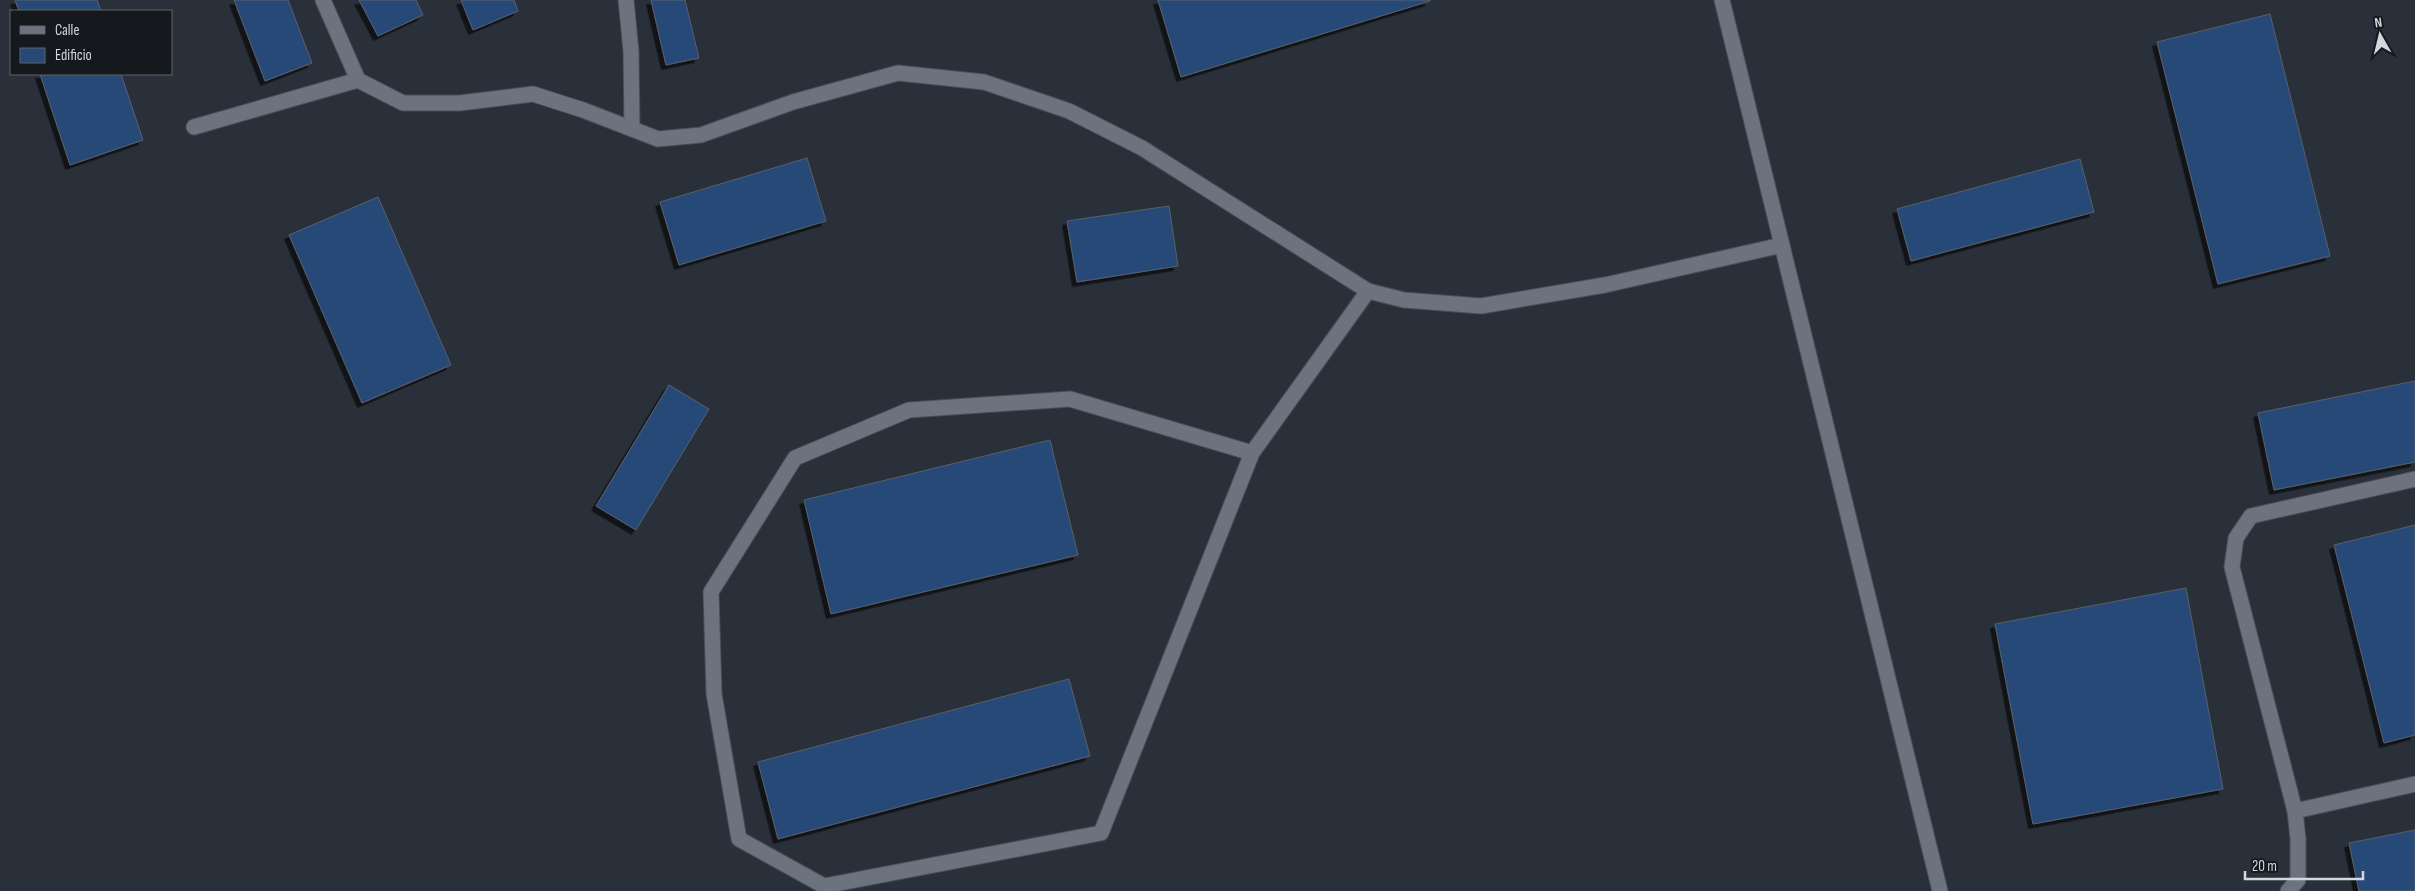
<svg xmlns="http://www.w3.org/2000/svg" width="2415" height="891" font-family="'Sofia Sans Condensed',sans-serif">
  <defs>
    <filter id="shadow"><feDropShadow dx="-4.5" dy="4.5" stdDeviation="0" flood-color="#0009"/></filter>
  </defs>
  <rect width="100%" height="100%" fill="#2a3039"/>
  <g fill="#274978" stroke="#59606a" filter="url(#shadow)">
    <polygon points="15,0 97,0 101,11 19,11"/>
    <polygon points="234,0 288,0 312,63 265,81"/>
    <polygon points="359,0 416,0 423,15 378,36"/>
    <polygon points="461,0 514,0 518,11 473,30"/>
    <polygon points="651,0 685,0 699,58 666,65"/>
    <polygon points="1158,0 1430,0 1430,1 1181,77"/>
    <polygon points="2270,14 2330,256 2218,284 2157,42"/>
    <polygon points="40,74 121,74 143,140 70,165"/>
    <polygon points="807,158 826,221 679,265 660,202"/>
    <polygon points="2080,159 2094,212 1911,261 1897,209"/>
    <polygon points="378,197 451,365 362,403 289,235"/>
    <polygon points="1169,206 1178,266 1077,282 1067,221"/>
    <polygon points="2415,381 2415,462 2274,490 2258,413"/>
    <polygon points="669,385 709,409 636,530 596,506"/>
    <polygon points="1050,440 1078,555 831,614 804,500"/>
    <polygon points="2415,525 2415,735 2384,743 2334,545"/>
    <polygon points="2186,588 2223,789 2033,824 1995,624"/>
    <polygon points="1069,679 1090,756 778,839 758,762"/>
    <polygon points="2415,830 2415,891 2359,891 2349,843"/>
  </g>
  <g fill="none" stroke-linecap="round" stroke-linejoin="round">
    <g stroke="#484e55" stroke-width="17">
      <g id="minor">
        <polyline points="323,0 358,80 403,103 460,103 533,94 583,110 658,139 701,135 793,102 898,73 984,82 1069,111 1142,148 1368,291 1404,300 1481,306 1605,285 1782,245"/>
        <polyline points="626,0 631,51 632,128"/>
        <polyline points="1722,0 1940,891"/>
        <polyline points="194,127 358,80"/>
        <polyline points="1252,453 1101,833 824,886 739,839 714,694 711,592 795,458 909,410 1070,399 1252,453 1368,291"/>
        <polyline points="2295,811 2415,784"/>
        <polyline points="2288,891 2298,880 2298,839 2295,811 2232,567 2236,538 2251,516 2415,479"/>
      </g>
    </g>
    <use href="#minor" stroke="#6c737e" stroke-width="15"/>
  </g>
  <rect x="10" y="10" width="162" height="65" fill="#15181c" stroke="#61656a"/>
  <rect x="20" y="26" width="25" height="8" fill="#6c737e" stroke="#61656a"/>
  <text x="55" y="35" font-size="15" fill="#d3d8de">Calle</text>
  <rect x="20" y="48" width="25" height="15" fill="#274978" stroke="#61656a"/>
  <text x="55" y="60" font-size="15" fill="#d3d8de">Edificio</text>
  <g transform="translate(2380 35) rotate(352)" stroke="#15181c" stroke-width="4" paint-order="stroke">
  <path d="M0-4L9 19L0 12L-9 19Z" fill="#d3d8de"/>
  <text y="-8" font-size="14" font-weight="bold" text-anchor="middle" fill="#d3d8de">N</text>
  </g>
  <path d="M2245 871v8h118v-8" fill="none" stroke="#d3d8de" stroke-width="2.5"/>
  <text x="2252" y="871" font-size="15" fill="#d3d8de" stroke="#15181c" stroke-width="4" paint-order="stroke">20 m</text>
</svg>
